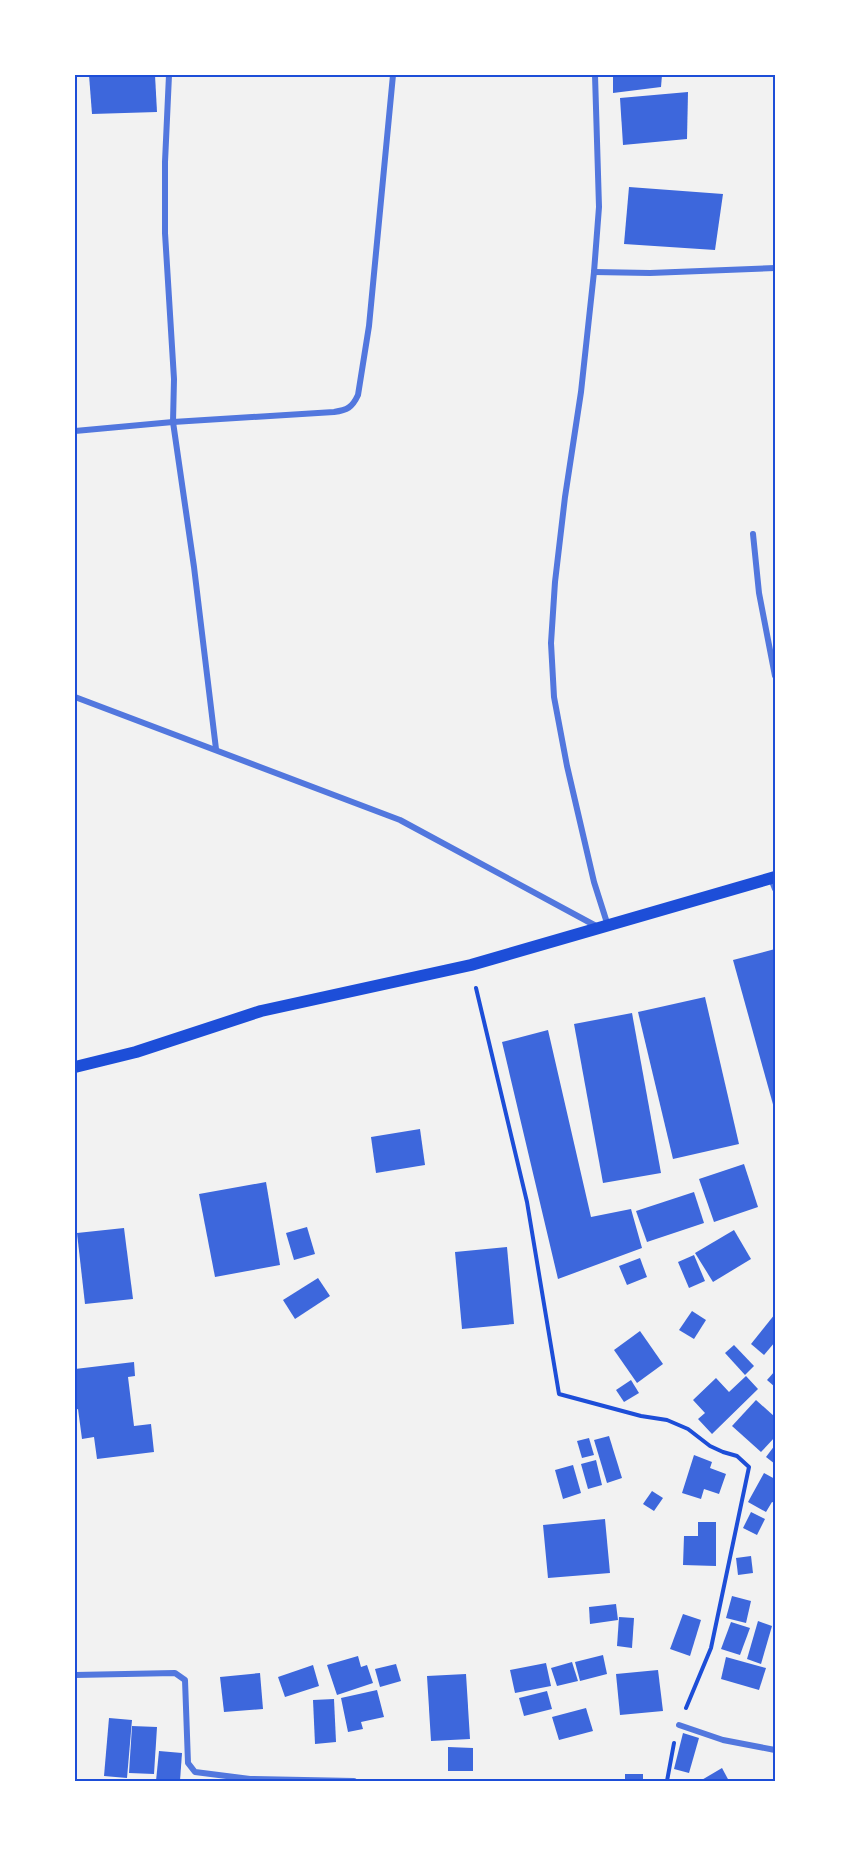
<svg xmlns="http://www.w3.org/2000/svg" width="850" height="1856" font-family="Arial,sans-serif">
  <rect width="100%" height="100%" fill="#f2f2f2"/>
  <g fill="#3d67dc">
    <polygon points="89,75 155,75 157,112 92,114"/>
    <polygon points="613,75 662,75 661,87 613,93"/>
    <polygon points="688,92 687,139 623,145 620,98"/>
    <polygon points="629,187 723,194 715,250 624,244"/>
    <polygon points="775,949 775,1108 774,1108 733,960"/>
    <polygon points="705,997 739,1144 673,1159 638,1012"/>
    <polygon points="632,1013 661,1173 603,1183 574,1024"/>
    <polygon points="548,1030 591,1217 631,1209 642,1248 558,1279 502,1042"/>
    <polygon points="420,1129 425,1165 376,1173 371,1137"/>
    <polygon points="744,1164 758,1207 714,1222 699,1179"/>
    <polygon points="266,1182 280,1265 215,1277 199,1194"/>
    <polygon points="694,1192 704,1223 647,1242 636,1211"/>
    <polygon points="307,1227 315,1254 294,1260 286,1233"/>
    <polygon points="124,1228 133,1299 85,1304 77,1233"/>
    <polygon points="734,1230 751,1259 713,1282 695,1253"/>
    <polygon points="507,1247 514,1324 462,1329 455,1252"/>
    <polygon points="694,1255 705,1281 689,1288 678,1262"/>
    <polygon points="640,1258 647,1277 627,1285 619,1266"/>
    <polygon points="318,1278 330,1296 295,1319 283,1300"/>
    <polygon points="692,1311 706,1320 694,1339 679,1330"/>
    <polygon points="775,1314 775,1342 764,1355 751,1344"/>
    <polygon points="640,1331 663,1364 637,1383 614,1350"/>
    <polygon points="734,1345 754,1366 745,1375 725,1353"/>
    <polygon points="134,1362 135,1376 128,1377 134,1426 151,1424 154,1452 97,1459 94,1437 82,1439 78,1409 75,1410 75,1369"/>
    <polygon points="775,1371 775,1387 767,1380"/>
    <polygon points="746,1376 758,1389 712,1434 698,1419 705,1413 693,1400 716,1378 729,1392"/>
    <polygon points="631,1380 639,1393 624,1402 616,1390"/>
    <polygon points="756,1400 775,1417 775,1437 761,1452 732,1426"/>
    <polygon points="609,1436 622,1478 607,1483 594,1440"/>
    <polygon points="589,1438 594,1455 582,1458 577,1441"/>
    <polygon points="775,1445 775,1464 766,1457"/>
    <polygon points="694,1455 712,1462 710,1468 726,1474 719,1494 704,1489 701,1499 682,1493"/>
    <polygon points="596,1460 602,1485 588,1489 581,1464"/>
    <polygon points="573,1465 581,1493 563,1499 555,1470"/>
    <polygon points="764,1473 775,1479 775,1503 772,1502 766,1512 748,1502"/>
    <polygon points="652,1491 663,1498 654,1511 643,1504"/>
    <polygon points="751,1512 765,1519 757,1535 743,1528"/>
    <polygon points="605,1519 610,1573 548,1578 543,1525"/>
    <polygon points="698,1522 716,1522 716,1566 683,1565 684,1536 698,1536"/>
    <polygon points="751,1556 753,1573 738,1575 736,1558"/>
    <polygon points="732,1596 751,1601 746,1623 726,1618"/>
    <polygon points="616,1604 618,1620 590,1624 589,1607"/>
    <polygon points="683,1614 701,1620 690,1656 670,1649"/>
    <polygon points="619,1617 634,1618 632,1648 617,1646"/>
    <polygon points="758,1621 772,1626 761,1664 747,1659"/>
    <polygon points="731,1622 750,1628 740,1655 721,1649"/>
    <polygon points="603,1655 607,1674 580,1681 575,1662"/>
    <polygon points="358,1656 361,1667 367,1665 373,1683 337,1695 327,1665"/>
    <polygon points="726,1657 766,1668 759,1690 721,1679"/>
    <polygon points="572,1662 578,1681 557,1686 551,1668"/>
    <polygon points="546,1663 551,1686 515,1693 510,1670"/>
    <polygon points="396,1664 401,1681 380,1687 375,1669"/>
    <polygon points="313,1665 319,1686 285,1697 278,1677"/>
    <polygon points="658,1670 663,1711 620,1715 616,1674"/>
    <polygon points="260,1673 263,1709 224,1712 220,1677"/>
    <polygon points="466,1674 470,1739 431,1741 427,1676"/>
    <polygon points="377,1690 384,1717 361,1722 363,1729 348,1732 341,1698"/>
    <polygon points="547,1691 552,1709 524,1716 519,1698"/>
    <polygon points="334,1699 336,1742 315,1744 313,1700"/>
    <polygon points="586,1708 593,1731 559,1740 552,1717"/>
    <polygon points="109,1718 132,1720 127,1778 104,1776"/>
    <polygon points="132,1726 157,1727 154,1774 129,1773"/>
    <polygon points="683,1733 699,1738 689,1773 674,1769"/>
    <polygon points="448,1747 473,1748 473,1771 448,1771"/>
    <polygon points="159,1751 182,1753 180,1781 156,1781"/>
    <polygon points="722,1768 729,1781 700,1781"/>
    <rect x="625" y="1774" width="18" height="7"/>
  </g>
  <g fill="none" stroke-linecap="round" stroke-linejoin="round">
    <g stroke="#1d4ed8" stroke-width="4">
      <polyline points="476,988 527,1202 559,1394 641,1416 667,1420 688,1429 710,1446 723,1452 737,1456 749,1467 711,1648 686,1708"/>
      <polyline points="667,1781 674,1743"/>
    </g>
    <g stroke="#5277de" stroke-width="6">
      <polyline points="169,75 165,162 165,233 174,379 173,422 194,567 216,749"/>
      <polyline points="595,75 599,207 594,272 581,392 565,497 555,582 551,643 554,697 567,766 594,882 608,926"/>
      <polyline points="594,272 650,273 775,268"/>
      <path d="M75 431 173 422 334 412C347 410 352 408 358 395L369 326 393 75"/>
      <polyline points="753,534 759,593 775,676"/>
      <polyline points="75,697 400,820 598,927"/>
      <polyline points="771,879 775,889"/>
      <polyline points="75,1675 175,1673 185,1680 188,1763 195,1772 250,1779 354,1781"/>
      <polyline points="679,1725 723,1740 775,1750"/>
    </g>
    <polyline stroke="#1d4ed8" stroke-width="12" points="75,1067 136,1052 261,1011 471,965 775,877"/>
  </g>
  <rect width="850" height="1856" fill="none" stroke="#ffffff" stroke-width="153"/>
  <rect x="76" y="76" width="698" height="1704" fill="none" stroke="#1d4ed8" stroke-width="2"/>
</svg>
